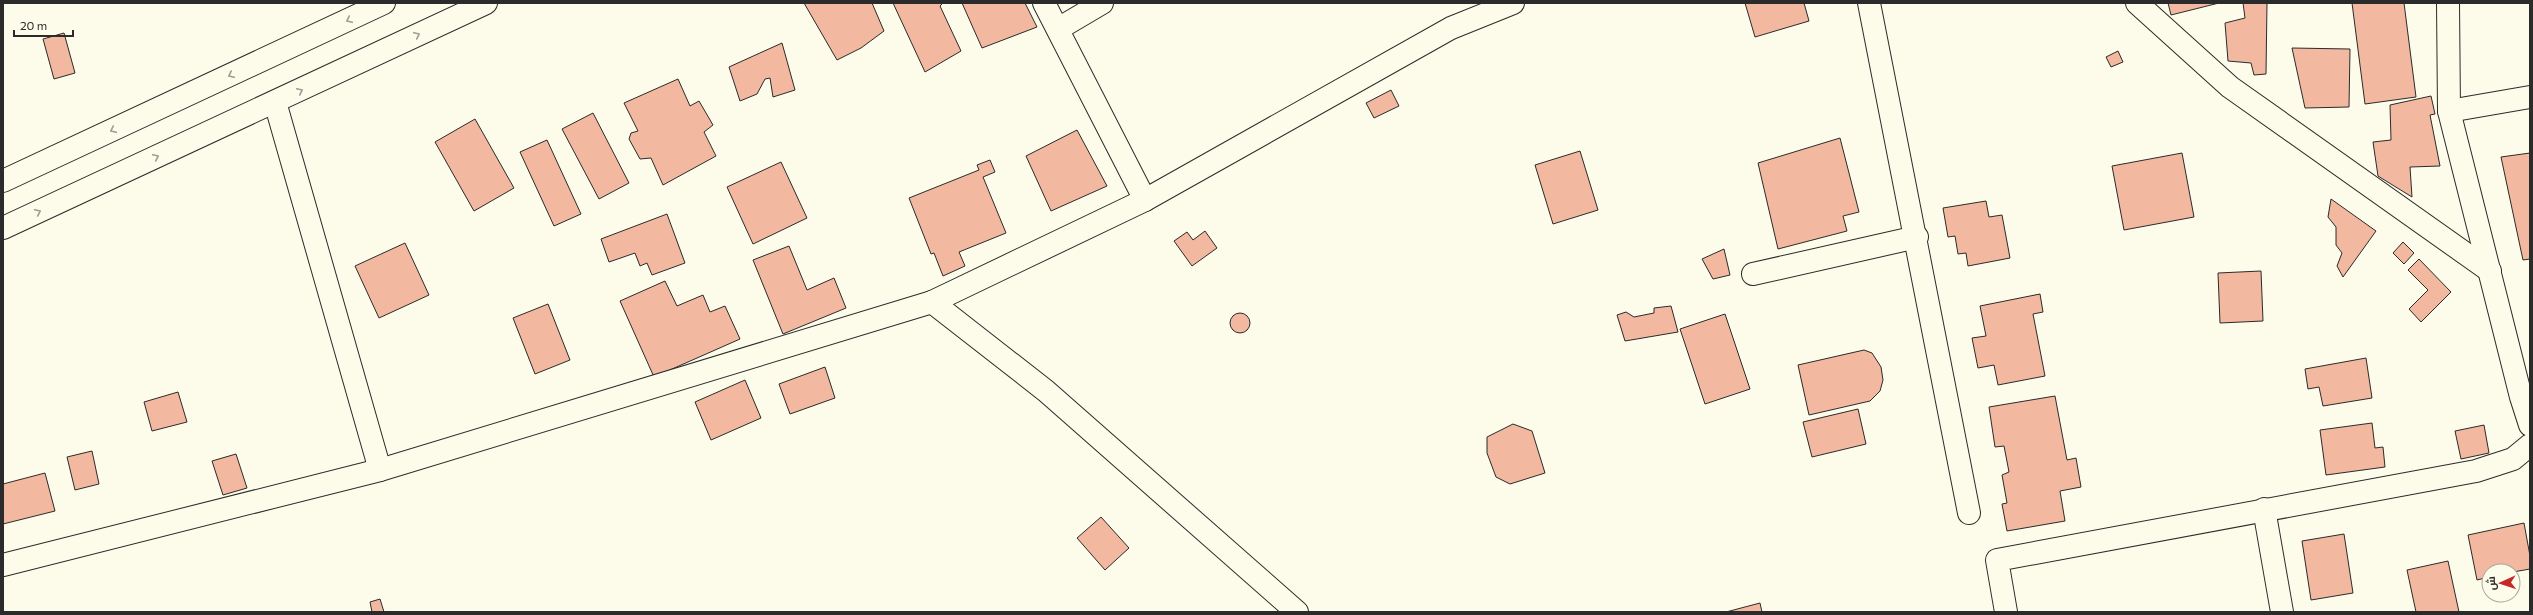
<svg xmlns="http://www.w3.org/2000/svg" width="2533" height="615" font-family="Commissioner,Cairo,sans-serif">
  <rect width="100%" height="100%" fill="#fdfbea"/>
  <g fill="#f2b8a0" stroke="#2b2b2b">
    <polygon points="804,3 872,3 884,31 861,48 837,60"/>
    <polygon points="893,3 943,3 940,6 961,51 925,72"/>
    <polygon points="962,3 1025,3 1037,27 982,48"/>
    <polygon points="1745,3 1804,3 1809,21 1755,37"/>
    <polygon points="2168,3 2219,3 2171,15"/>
    <polygon points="2243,3 2267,3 2266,74 2254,75 2251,63 2228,61 2225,23 2245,18"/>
    <polygon points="2352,3 2404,3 2416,97 2365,104"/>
    <polygon points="64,33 75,73 54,79 43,39"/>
    <polygon points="782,43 795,90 773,97 770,78 765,79 757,94 740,101 729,67"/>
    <polygon points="2292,48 2350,49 2349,107 2305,108"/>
    <polygon points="2118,51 2123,62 2111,67 2106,57"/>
    <polygon points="678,79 690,106 699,101 713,125 704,132 716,156 663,185 651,158 640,159 629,139 631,133 638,131 624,103"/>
    <polygon points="1391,90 1399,106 1374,118 1366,103"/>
    <polygon points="2431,96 2435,114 2430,115 2440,166 2410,167 2412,197 2378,176 2373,142 2391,140 2390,105"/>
    <polygon points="593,113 629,183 599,199 562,129"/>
    <polygon points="475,119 514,188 474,211 435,142"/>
    <polygon points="1077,130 1107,186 1051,211 1026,156"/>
    <polygon points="1840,138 1859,212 1843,216 1847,231 1778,249 1758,163"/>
    <polygon points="547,140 581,214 554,226 520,152"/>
    <polygon points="1580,151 1598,210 1553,224 1535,165"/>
    <polygon points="2182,153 2194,217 2124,230 2112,166"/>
    <polygon points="2530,153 2530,259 2523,260 2501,157"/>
    <polygon points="990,160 995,172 983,177 1006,233 959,252 965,266 943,276 934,253 931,254 909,198 979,170 977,165"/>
    <polygon points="781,162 807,218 753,244 727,187"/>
    <polygon points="2331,199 2376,231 2343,277 2337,266 2342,253 2336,245 2336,227 2328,217"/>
    <polygon points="1986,201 1989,217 2002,215 2010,258 1968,266 1966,253 1958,254 1955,236 1948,237 1943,208"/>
    <polygon points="667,214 685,263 652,275 647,263 640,266 635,253 609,262 601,239"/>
    <polygon points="1205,231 1217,248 1192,266 1174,241 1187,232 1193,240"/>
    <polygon points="2403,242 2414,253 2404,264 2393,253"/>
    <polygon points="405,243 429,295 379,318 355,266"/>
    <polygon points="789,246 807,290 834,278 846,308 783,334 753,260"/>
    <polygon points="1724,249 1730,275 1713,279 1702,259"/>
    <polygon points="2419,259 2451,292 2421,322 2409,309 2428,290 2408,270"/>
    <polygon points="2261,271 2263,321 2220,323 2218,273"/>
    <polygon points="665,281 677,306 703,295 710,312 725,306 740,339 654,377 620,301"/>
    <polygon points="2040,294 2043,312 2033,314 2045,376 1998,385 1994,365 1978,368 1972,338 1986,336 1980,306"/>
    <polygon points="548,304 570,360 535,374 513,318"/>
    <polygon points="1671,306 1678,332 1625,341 1617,315 1626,312 1634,317 1654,313 1654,308"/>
    <circle cx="1240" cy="323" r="10"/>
    <polygon points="1725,314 1750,389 1705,404 1680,329"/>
    <polygon points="1864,350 1872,353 1881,367 1883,380 1880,391 1870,401 1809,415 1798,365"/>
    <polygon points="2366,358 2372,398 2323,406 2319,387 2308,389 2305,369"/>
    <polygon points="825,367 835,398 790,414 779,384"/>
    <polygon points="745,380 761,418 711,440 695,402"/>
    <polygon points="178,392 187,422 152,431 144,402"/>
    <polygon points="2055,396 2067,460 2076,458 2081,487 2060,491 2065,521 2007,531 2002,504 2007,503 2002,475 2009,472 2004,446 1995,447 1989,407"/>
    <polygon points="1858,409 1866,444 1812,457 1803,422"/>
    <polygon points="2372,423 2375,448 2383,447 2385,467 2326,475 2320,430"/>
    <polygon points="1513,424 1532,431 1545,473 1510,484 1496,477 1487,453 1487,437"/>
    <polygon points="2484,425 2489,453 2461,459 2455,431"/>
    <polygon points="92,451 99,484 75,490 67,457"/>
    <polygon points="236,454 247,488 223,495 212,461"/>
    <polygon points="45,473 55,511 3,524 3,484"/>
    <polygon points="1101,517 1129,548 1105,570 1077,538"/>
    <polygon points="2524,523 2530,556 2530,569 2513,572 2489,571 2489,577 2477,580 2468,535"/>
    <polygon points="2344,534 2353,593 2311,600 2302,541"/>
    <polygon points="2448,561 2459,612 2416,612 2407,570"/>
    <polygon points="380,599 384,612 372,612 370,602"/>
    <polygon points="1760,603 1762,612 1726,612"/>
  </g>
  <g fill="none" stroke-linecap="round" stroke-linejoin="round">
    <g stroke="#2b2b2b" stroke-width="24">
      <g id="minor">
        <polyline points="1044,3 1145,200"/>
        <polyline points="1869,3 1969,513"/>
        <polyline points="2137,3 2230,87 2490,271"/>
        <polyline points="2448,3 2449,111 2521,397 2530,425"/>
        <polyline points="1058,29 1102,3"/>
        <polyline points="275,102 380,470"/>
        <polyline points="2449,111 2530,97"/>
        <polyline points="1753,274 1917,237"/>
        <polyline points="932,302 1046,391 1297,612"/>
        <polyline points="2264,509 2282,612"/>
        <polyline points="3,565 380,470 932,302 1145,200 1451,28 1513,3"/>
        <polyline points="2006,612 1997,560 2476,471 2513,459 2530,445"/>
      </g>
    </g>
    <g stroke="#2b2b2b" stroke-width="24">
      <g id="highway">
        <polyline points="3,181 384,3"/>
        <polyline points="3,228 486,3"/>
      </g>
    </g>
    <use href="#minor" stroke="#fdfbea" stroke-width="22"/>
    <use href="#highway" stroke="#fdfbea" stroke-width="22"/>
  </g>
  <defs><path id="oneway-chevron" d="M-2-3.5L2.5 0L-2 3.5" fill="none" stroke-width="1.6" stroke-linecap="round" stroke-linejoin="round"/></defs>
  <g stroke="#9e9d94">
    <use href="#oneway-chevron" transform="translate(349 20) rotate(155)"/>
    <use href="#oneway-chevron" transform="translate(417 35) rotate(-25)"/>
    <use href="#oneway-chevron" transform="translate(231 75) rotate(155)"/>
    <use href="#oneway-chevron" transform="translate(300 91) rotate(-25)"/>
    <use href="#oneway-chevron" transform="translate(113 130) rotate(155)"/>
    <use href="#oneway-chevron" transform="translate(156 157) rotate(-25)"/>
    <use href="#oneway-chevron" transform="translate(38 212) rotate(-25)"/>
  </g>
  <rect width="2533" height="615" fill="none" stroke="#2b2b2b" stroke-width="8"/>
  <g transform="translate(2501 583) rotate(267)"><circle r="19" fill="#fdfbea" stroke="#a9a89e"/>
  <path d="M0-3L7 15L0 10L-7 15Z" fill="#c62828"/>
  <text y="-6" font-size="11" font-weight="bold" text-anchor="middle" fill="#2b2b2b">ش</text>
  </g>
  <path d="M14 30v6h59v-6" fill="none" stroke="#2b2b2b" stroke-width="2"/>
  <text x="20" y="30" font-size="12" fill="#2b2b2b" stroke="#fdfbea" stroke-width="3" paint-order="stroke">20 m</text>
</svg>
